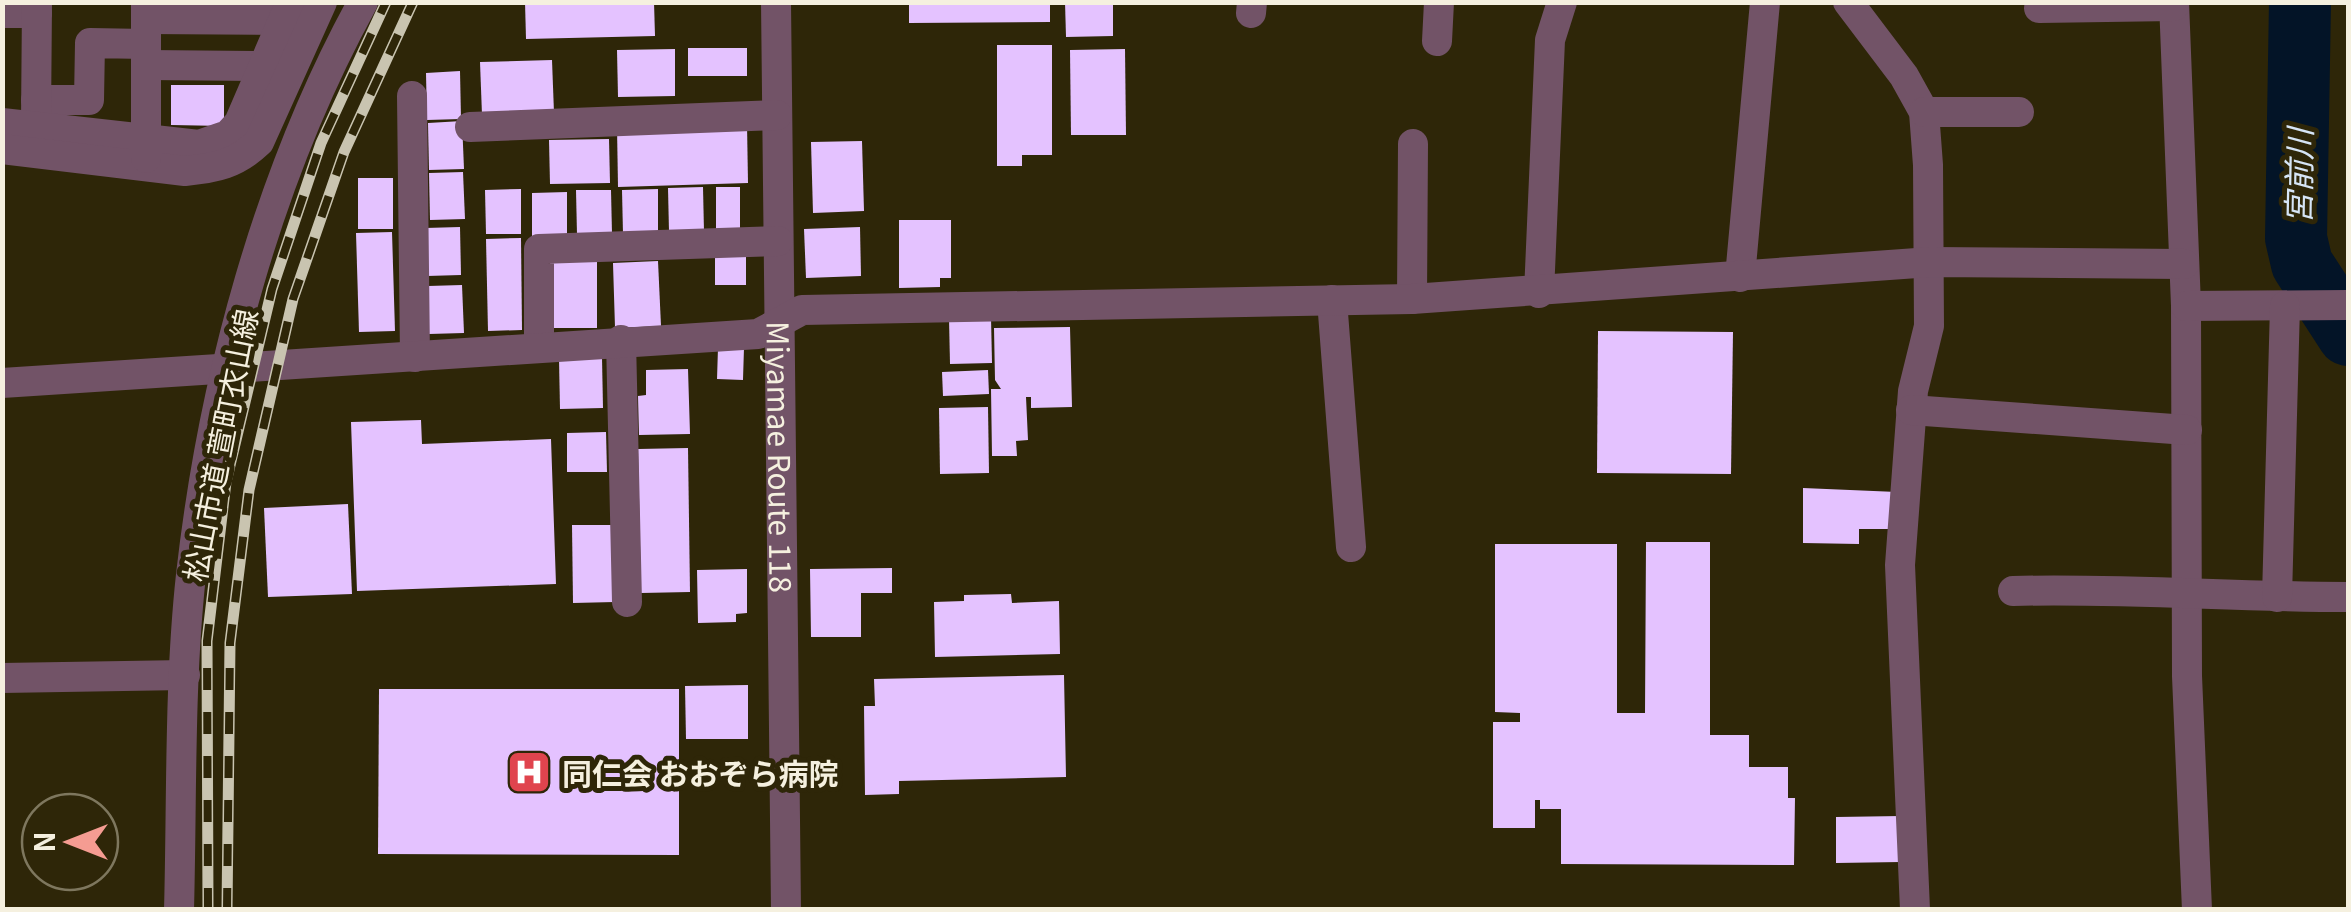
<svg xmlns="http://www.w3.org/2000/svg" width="2351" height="912" font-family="Georgia,'Noto Sans JP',serif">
  <rect width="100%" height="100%" fill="#2e2608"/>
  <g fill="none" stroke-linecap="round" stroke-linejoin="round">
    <polyline stroke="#031427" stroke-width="62" points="2300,2 2296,238 2302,264 2348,335"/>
  </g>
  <g fill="#e4c2ff">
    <polygon points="525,2 654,2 655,36 526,39"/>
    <polygon points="909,2 1050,2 1050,22 909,23"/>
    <polygon points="1065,2 1113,2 1113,36 1066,37"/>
    <polygon points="997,45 1052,45 1052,155 1022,155 1022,166 997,166"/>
    <rect x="688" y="48" width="59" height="28"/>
    <polygon points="675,49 675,96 618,97 617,50"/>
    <polygon points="1125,49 1126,135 1071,135 1070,50"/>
    <polygon points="552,60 554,113 482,115 480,62"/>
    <polygon points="460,71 461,119 427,120 426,73"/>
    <polygon points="171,85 224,85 224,126 171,125"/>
    <polygon points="462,121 464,169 429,170 428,123"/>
    <polygon points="747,124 748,183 618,187 617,127"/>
    <polygon points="609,139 610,183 550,184 549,140"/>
    <polygon points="862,141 864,211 813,213 811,142"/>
    <polygon points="463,172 465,219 430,220 429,173"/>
    <rect x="358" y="178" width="35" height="51"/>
    <polygon points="703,187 704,232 669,232 668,188"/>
    <rect x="716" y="187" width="24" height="44"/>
    <polygon points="521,189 521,234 486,234 485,190"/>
    <polygon points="658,189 658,234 623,234 622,190"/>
    <polygon points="576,190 611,190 612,234 577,235"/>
    <polygon points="567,192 567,236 532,237 532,193"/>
    <polygon points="899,220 951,220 951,278 940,278 940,287 899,288"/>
    <polygon points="460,227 461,275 427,276 425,228"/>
    <polygon points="860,227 861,276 806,278 804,229"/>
    <polygon points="392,232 395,331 359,332 356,233"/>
    <polygon points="521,238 522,330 488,331 486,239"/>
    <rect x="715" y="256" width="31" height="29"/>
    <polygon points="597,260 597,328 550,328 550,261"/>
    <polygon points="658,261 661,326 615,328 613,263"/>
    <polygon points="462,285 464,333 429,334 428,286"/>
    <polygon points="991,317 992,363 950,364 949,318"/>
    <polygon points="1070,327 1072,407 1031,408 1031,397 1026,397 1028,440 1016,441 1017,456 992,456 991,389 1001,389 995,380 994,328"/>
    <polygon points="1598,331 1733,332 1731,474 1597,473"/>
    <polygon points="718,347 744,347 743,380 717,379"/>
    <polygon points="602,358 603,408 560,409 559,359"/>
    <polygon points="688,369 690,434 639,435 638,396 646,395 646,370"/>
    <polygon points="988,370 989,394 943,396 942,372"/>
    <polygon points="988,407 989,473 940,474 939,408"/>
    <polygon points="421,420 422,444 551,439 556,584 357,591 351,422"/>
    <polygon points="606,432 607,472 567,472 567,433"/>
    <polygon points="688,448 690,592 641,593 638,449"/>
    <polygon points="1803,488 1897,492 1889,529 1859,529 1859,544 1803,543"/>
    <polygon points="348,504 352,594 268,597 264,508"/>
    <polygon points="572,525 614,525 615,602 573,603"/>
    <polygon points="1646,542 1710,542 1710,735 1749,735 1749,767 1788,767 1788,798 1795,798 1794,865 1561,864 1561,809 1540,809 1540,800 1535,800 1535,828 1493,828 1493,722 1520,722 1520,713 1495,712 1495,544 1617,544 1617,713 1645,713"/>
    <polygon points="892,568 892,593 861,593 861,637 811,637 810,569"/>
    <polygon points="747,569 747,613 736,614 736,622 698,623 697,570"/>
    <polygon points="1011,594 1012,603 1059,601 1060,654 935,657 934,602 964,601 964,595"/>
    <polygon points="1064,675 1066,777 899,781 899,794 865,795 864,706 875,706 874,679"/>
    <polygon points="748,685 748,739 686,739 685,686"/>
    <polygon points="379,689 679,689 679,855 378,854"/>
    <polygon points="1901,816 1901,862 1836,863 1836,817"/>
  </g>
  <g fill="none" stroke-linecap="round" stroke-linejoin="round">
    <g stroke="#725367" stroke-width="30">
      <path id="s1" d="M776 2 786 910"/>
      <polyline points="1848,2 1904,76 1924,112 1928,165 1929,326 1913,391 1900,565 1915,910"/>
      <polyline points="2174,2 2186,306 2187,676 2197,910"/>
      <polyline points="2039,8 2174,6"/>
      <polyline points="2,13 37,13"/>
      <polyline points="1251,13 1252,2"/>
      <polyline points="146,19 283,20"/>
      <polyline points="1437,41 1439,2"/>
      <polyline points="146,65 264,66"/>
      <polyline points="412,96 415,357"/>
      <polyline points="36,100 89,100 90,43 146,44"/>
      <polyline points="1924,112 2019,112"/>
      <polyline points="36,120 37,2"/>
      <polyline points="2,123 199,145 228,135 239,123 291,2"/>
      <polyline points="470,127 777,115"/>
      <path d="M2 149 185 171C216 168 236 164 259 142L322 2"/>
      <polyline points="146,158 146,2"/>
      <polyline points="1740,277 1765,2"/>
      <polyline points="1539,293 1550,40 1562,2"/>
      <polyline points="1412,299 1413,144"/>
      <polyline points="1332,300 1351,547"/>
      <polyline points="2186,306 2348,305"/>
      <polyline points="621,340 627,602"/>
      <polyline points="539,347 539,249 778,241"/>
      <polyline points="2,383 758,334 802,310 1412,299 1931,262 2184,264"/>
      <polyline points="1911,410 2187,430"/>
      <path d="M2013 591C2125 588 2236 597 2348 597"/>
      <polyline points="2277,597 2285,306"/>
      <polyline points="2,678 185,675"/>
      <path d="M179 910C182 799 179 685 191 575 213 380 268 175 363 2"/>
    </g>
    <g stroke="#c9c4b0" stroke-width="11">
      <g id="rail">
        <polyline points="208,910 207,641 226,482 272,289 321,143 386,2"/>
        <polyline points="227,910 230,643 249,490 293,299 344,152 413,2"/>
      </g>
    </g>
    <use href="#rail" stroke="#2e2608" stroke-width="8" stroke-dasharray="22" stroke-linecap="butt"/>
  </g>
  <defs>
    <g id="hospital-square" transform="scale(2.25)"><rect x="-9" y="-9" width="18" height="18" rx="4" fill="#e0444e" stroke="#2e2608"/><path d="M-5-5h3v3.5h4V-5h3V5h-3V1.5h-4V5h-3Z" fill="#fff"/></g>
  </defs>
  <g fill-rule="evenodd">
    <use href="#hospital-square" x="529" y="772"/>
  </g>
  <g text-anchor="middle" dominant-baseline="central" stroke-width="10" stroke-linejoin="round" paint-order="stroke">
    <g font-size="30" fill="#f5f0df" stroke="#2e2608">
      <text transform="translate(219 445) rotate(-79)">松山市道 萱町衣山線</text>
      <text stroke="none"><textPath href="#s1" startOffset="455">Miyamae Route 118</textPath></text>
    </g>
    <g font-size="30" font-weight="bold" fill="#f5f0df" stroke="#2e2608" text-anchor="start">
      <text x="562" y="772">同仁会 おおぞら病院</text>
    </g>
    <g font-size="32" font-style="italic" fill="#d6e5f6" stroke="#2e2608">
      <text transform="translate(2297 176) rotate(-89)">宮前川</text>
    </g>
  </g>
  <rect width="2351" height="912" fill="none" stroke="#f5f0df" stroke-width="10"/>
  <g transform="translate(70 842) rotate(270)"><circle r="48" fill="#2e2608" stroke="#7e775e" stroke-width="2.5"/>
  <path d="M0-8L18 38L0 25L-18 38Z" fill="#f59c92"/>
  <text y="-15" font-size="28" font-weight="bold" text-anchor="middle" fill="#f5f0df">N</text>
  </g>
</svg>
